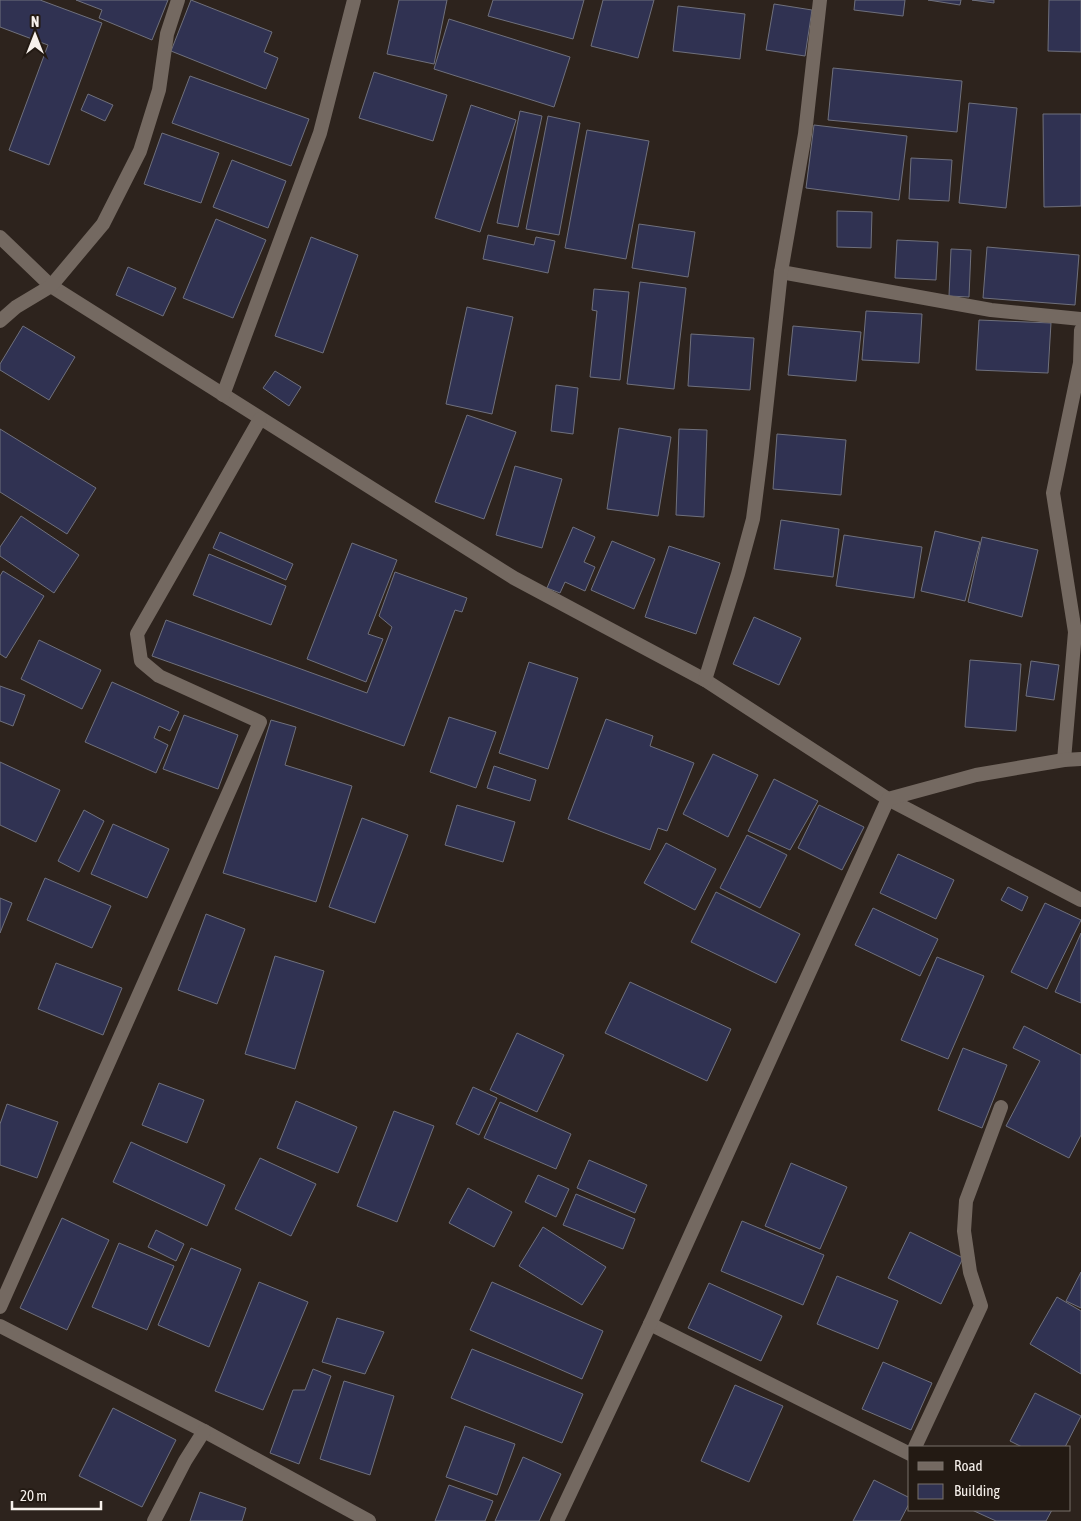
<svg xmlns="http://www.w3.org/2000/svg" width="1081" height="1521" font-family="'Asap Condensed',sans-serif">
  <rect width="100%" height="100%" fill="#2d231d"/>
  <g fill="#303252" stroke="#6f707c">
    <polygon points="0,0 40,0 102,23 49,165 9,150 48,45 0,27"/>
    <polygon points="76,0 168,0 152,40 99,18 102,10"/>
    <polygon points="191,0 272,32 264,52 278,58 266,89 171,51"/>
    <polygon points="399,0 447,0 434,64 387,54"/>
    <polygon points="493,0 584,0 573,39 488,16"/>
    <polygon points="603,0 654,0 638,58 591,46"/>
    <polygon points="855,0 905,0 903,16 854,10"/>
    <polygon points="928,0 961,0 960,5"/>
    <polygon points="972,0 994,0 994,3"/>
    <polygon points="1049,0 1081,0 1081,52 1048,51"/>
    <polygon points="774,4 812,10 805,56 766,50"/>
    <polygon points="678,6 745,14 740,59 673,51"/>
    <polygon points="449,19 570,57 554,107 434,69"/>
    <polygon points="833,68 962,81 957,132 828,120"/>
    <polygon points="374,72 447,95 433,141 359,118"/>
    <polygon points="190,76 309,119 291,166 172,123"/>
    <polygon points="88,94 113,105 105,121 81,110"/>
    <polygon points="969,103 1017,108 1006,208 959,203"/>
    <polygon points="471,105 516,120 480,232 435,218"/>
    <polygon points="520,111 542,116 518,227 497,223"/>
    <polygon points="1043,114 1081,114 1081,206 1044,207"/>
    <polygon points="548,116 580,123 559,235 526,229"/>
    <polygon points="814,125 907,136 899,200 806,188"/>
    <polygon points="587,130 649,141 626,259 565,248"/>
    <polygon points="162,133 219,153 201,203 144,184"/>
    <polygon points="911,158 952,160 949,201 909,199"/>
    <polygon points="232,160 286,181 268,228 213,207"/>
    <polygon points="837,211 872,212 871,248 837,247"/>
    <polygon points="216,219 266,240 233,318 183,298"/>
    <polygon points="639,224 695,232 688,277 632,268"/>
    <polygon points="488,235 534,245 536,237 555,241 548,273 483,259"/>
    <polygon points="311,237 358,255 323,353 275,336"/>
    <polygon points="897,240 938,242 936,280 895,278"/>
    <polygon points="987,247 1079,255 1075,305 983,298"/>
    <polygon points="951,249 971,250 969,297 949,296"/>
    <polygon points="128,267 176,288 163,316 116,295"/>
    <polygon points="640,282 686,288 674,389 627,384"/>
    <polygon points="594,289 629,292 620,380 590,377 597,311 592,310"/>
    <polygon points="467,307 513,317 492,414 446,404"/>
    <polygon points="866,311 922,314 919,363 862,360"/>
    <polygon points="979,320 1051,323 1048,373 976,370"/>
    <polygon points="23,326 75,357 49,400 0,370 0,364"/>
    <polygon points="793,326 861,332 856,381 788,375"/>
    <polygon points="691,334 754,338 750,390 688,386"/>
    <polygon points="275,371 301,387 289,406 263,388"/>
    <polygon points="556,385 578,388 573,434 551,431"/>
    <polygon points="467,415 516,432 484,519 435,502"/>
    <polygon points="619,428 671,437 658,516 607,509"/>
    <polygon points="0,429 96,488 67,534 0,492"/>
    <polygon points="679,429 707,430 704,517 676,515"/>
    <polygon points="777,434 846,440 841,495 773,489"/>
    <polygon points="515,466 562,479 542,548 496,535"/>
    <polygon points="21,516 79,555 54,593 0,556 0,547"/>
    <polygon points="781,520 839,529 833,577 774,569"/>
    <polygon points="573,527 595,537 584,562 595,567 585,591 565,582 560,593 547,588"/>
    <polygon points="935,531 980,542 965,601 921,591"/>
    <polygon points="220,532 293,564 286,580 213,548"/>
    <polygon points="844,535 922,547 914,598 836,586"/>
    <polygon points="982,537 1038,550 1022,617 968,602"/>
    <polygon points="612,541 655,559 634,609 591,590"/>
    <polygon points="352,543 397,560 368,634 383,639 366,682 307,659"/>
    <polygon points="669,546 720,563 696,634 645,617"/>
    <polygon points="209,554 286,586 271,625 193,595"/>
    <polygon points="3,571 44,596 6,658 0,654 0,576"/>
    <polygon points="395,572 467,598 462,612 455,610 404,746 152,656 166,620 367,693 392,627 379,616"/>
    <polygon points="754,617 801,638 779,685 733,664"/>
    <polygon points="39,640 101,670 82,709 21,679"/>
    <polygon points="970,660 1021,664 1016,731 965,727"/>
    <polygon points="1031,661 1059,665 1054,700 1026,696"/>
    <polygon points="529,662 578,678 548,769 499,753"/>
    <polygon points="112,682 179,712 170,731 159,726 154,738 168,745 156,773 85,742"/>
    <polygon points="0,686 25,695 13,726 0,721"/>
    <polygon points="184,715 238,735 218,789 163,769"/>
    <polygon points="449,717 496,732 476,788 430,772"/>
    <polygon points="606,719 653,736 650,746 694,763 667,831 658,828 650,850 568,819"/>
    <polygon points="271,720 296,727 285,765 352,786 316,902 223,873"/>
    <polygon points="713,754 758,775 728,837 683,814"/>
    <polygon points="0,762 60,790 36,842 0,825"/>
    <polygon points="494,766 536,780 530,801 487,788"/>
    <polygon points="774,779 818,801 790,850 748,831"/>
    <polygon points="457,805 515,822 503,862 445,845"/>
    <polygon points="819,805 864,827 842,870 798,848"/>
    <polygon points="84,810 104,821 79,872 58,861"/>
    <polygon points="362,818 408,835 375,923 329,907"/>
    <polygon points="113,824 169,849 147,898 91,874"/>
    <polygon points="747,835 787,855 760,908 720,888"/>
    <polygon points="666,843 716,869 695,910 644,883"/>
    <polygon points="898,854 954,880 936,919 880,893"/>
    <polygon points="45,878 111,906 92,948 27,920"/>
    <polygon points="1008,887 1028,897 1022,911 1001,900"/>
    <polygon points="716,892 800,934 776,983 691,942"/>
    <polygon points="0,898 12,903 0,933"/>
    <polygon points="1045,903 1081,920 1047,989 1011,972"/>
    <polygon points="873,908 938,939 920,976 855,945"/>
    <polygon points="206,914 245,929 217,1004 178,990"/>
    <polygon points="1081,933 1081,1003 1055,992"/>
    <polygon points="275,956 324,971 295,1069 245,1054"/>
    <polygon points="937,957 984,976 948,1059 901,1040"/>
    <polygon points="56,963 122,988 103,1035 38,1009"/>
    <polygon points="630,982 731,1029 707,1081 605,1033"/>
    <polygon points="1024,1026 1081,1055 1081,1135 1069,1158 1006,1126 1040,1061 1013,1048"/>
    <polygon points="517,1033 564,1055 537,1112 490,1090"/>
    <polygon points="963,1048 1007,1065 982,1128 938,1110"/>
    <polygon points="159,1083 204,1100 187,1143 142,1125"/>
    <polygon points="473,1087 497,1098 479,1135 456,1124"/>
    <polygon points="296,1101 357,1127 338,1173 277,1148"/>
    <polygon points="500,1102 571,1134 556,1169 484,1138"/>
    <polygon points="7,1104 58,1122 37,1178 0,1165 0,1124"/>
    <polygon points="394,1111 434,1126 397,1222 357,1206"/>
    <polygon points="131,1142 225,1185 207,1226 113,1182"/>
    <polygon points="260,1158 316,1184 291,1236 235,1209"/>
    <polygon points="589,1160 647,1185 635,1213 577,1188"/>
    <polygon points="791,1163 847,1187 820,1249 765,1226"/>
    <polygon points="538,1175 569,1189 556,1217 525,1202"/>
    <polygon points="468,1188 512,1212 494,1247 449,1223"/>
    <polygon points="576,1194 635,1219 623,1249 563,1225"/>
    <polygon points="62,1218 109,1240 67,1330 20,1308"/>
    <polygon points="742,1221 824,1255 803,1305 721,1271"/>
    <polygon points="543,1227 606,1267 582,1305 519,1266"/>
    <polygon points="156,1230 184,1244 176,1261 148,1247"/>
    <polygon points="910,1232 963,1258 941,1304 888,1278"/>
    <polygon points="119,1243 174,1266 147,1330 92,1307"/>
    <polygon points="191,1248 241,1269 209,1347 158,1325"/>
    <polygon points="1081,1272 1081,1308 1066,1301"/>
    <polygon points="837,1276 898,1301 878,1349 817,1324"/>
    <polygon points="259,1282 308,1302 263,1410 215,1391"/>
    <polygon points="492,1282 603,1331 582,1379 470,1330"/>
    <polygon points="709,1283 782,1316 761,1361 688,1328"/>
    <polygon points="1057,1297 1081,1311 1081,1374 1030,1344"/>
    <polygon points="337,1318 384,1332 365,1374 322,1362"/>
    <polygon points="472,1349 583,1394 562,1443 451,1398"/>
    <polygon points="883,1362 932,1383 911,1430 862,1409"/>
    <polygon points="313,1369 331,1376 299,1464 270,1453 293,1390 305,1390"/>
    <polygon points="344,1381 394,1396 370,1475 320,1459"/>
    <polygon points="735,1385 783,1406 749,1482 701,1461"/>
    <polygon points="1035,1393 1081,1416 1065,1447 1022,1447 1010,1441"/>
    <polygon points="113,1408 176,1440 142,1507 79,1476"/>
    <polygon points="465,1426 515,1444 497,1495 446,1477"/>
    <polygon points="523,1457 561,1474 539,1521 495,1521"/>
    <polygon points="874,1480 910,1498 910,1502 900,1521 853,1521"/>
    <polygon points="449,1485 493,1501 485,1521 435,1521"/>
    <polygon points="200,1492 246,1508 242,1521 190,1521"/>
    <polygon points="972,1510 1052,1510 1046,1521 996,1521"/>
  </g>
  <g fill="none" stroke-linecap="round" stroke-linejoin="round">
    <g stroke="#746961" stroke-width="14">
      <polyline points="0,237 51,286 514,578 705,680 888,799 1081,900"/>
      <polyline points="781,272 991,310 1081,319"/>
      <polyline points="0,321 16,307 51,286 103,224 140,151 159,90 167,34 178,0"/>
      <polyline points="223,395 320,133 354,0"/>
      <polyline points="705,680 738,574 753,519 761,456 781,272 805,134 820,0"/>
      <polyline points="1064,760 1075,632 1053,493 1080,363 1081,330"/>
      <polyline points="0,1307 260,722 159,676 141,661 137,634 260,419"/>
      <polyline points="650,1324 910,1454"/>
      <polyline points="0,1326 204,1431 369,1521"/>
      <polyline points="915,1447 981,1306 970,1272 964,1231 966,1201 1001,1107"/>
      <polyline points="154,1521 185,1461 204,1431"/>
      <polyline points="557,1521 650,1324 888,799 976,775 1064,760 1081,759"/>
    </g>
  </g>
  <rect x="908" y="1446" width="162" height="65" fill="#231a13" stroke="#78706a"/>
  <rect x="918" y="1462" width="25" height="8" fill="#746961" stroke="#78706a"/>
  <text x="954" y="1471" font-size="15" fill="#f7f1ec">Road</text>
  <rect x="918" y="1484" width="25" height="15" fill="#303252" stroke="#78706a"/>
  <text x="954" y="1496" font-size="15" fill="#f7f1ec">Building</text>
  <g transform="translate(35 35)" stroke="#231a13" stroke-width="4" paint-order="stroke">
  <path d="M0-4L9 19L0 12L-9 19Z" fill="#f7f1ec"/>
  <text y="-8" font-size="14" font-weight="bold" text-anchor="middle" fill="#f7f1ec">N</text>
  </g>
  <path d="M12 1501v8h89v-8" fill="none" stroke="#f7f1ec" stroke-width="2.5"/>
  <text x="20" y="1501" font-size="15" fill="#f7f1ec" stroke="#231a13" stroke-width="4" paint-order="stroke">20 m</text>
</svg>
